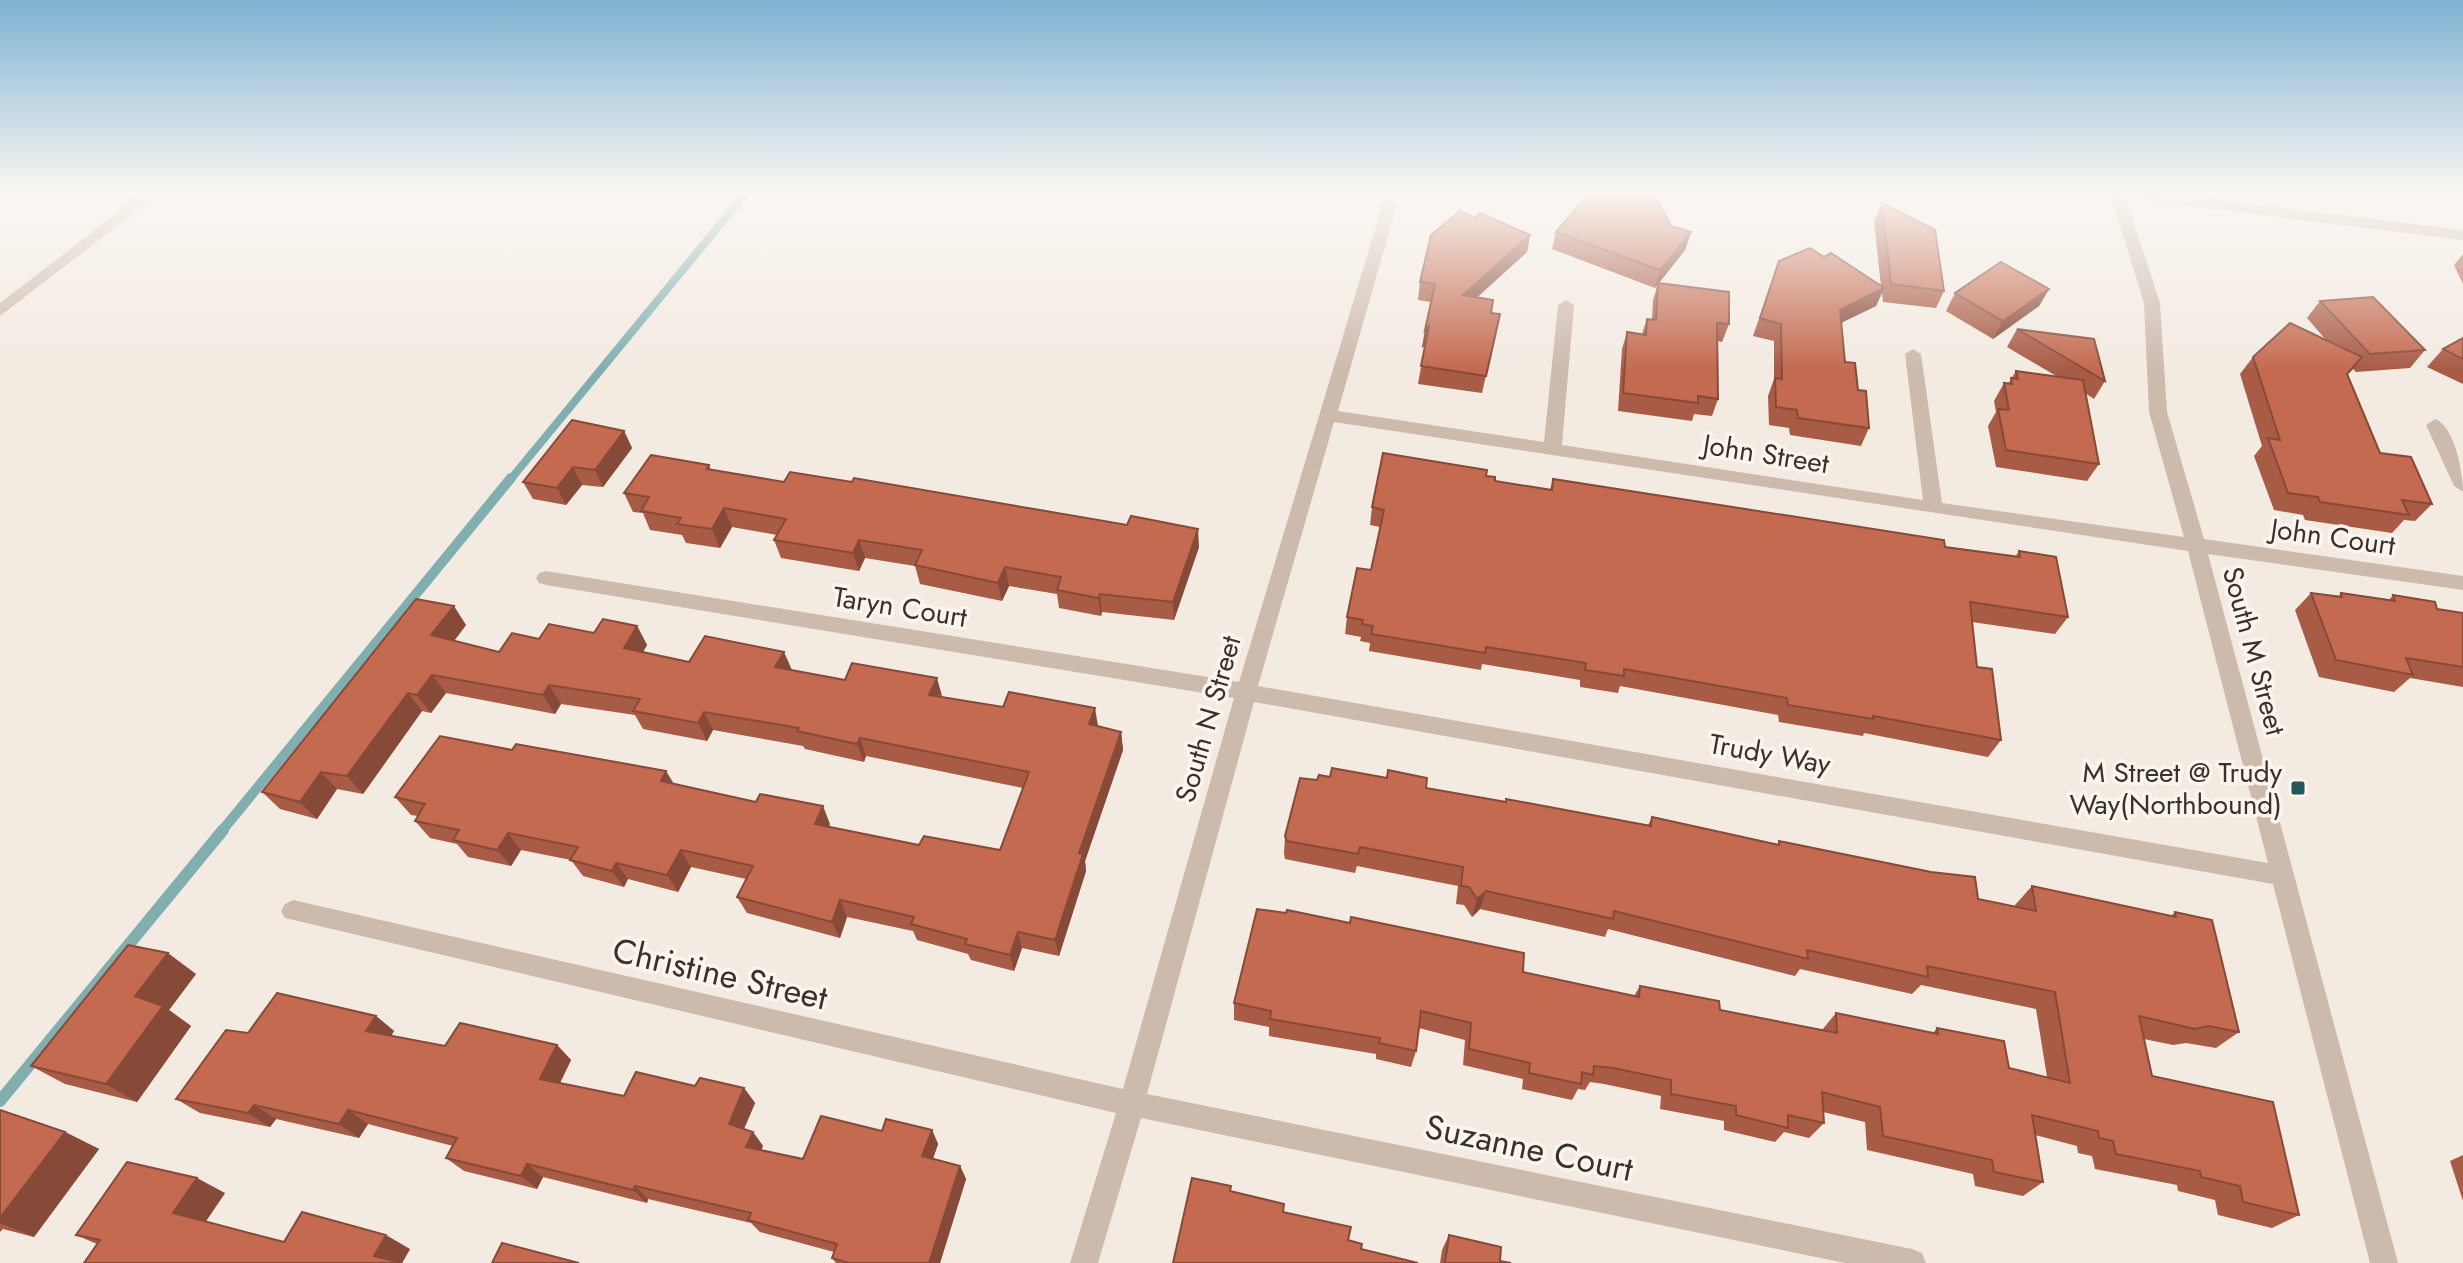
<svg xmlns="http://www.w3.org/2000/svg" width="2463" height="1263" font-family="Jost,sans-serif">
  <rect width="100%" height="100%" fill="#f3ebe2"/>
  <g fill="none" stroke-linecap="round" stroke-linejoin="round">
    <polyline stroke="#81afb0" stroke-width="8" points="510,480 746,193"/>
    <polyline stroke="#81afb0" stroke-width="10" points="221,832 511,478"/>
    <polyline stroke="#81afb0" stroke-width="12" points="0,1101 223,830"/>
    <g fill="#ccbaad" fill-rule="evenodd">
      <polygon points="143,193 160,193 0,316 0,303"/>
      <path d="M1386 193H1400L1338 411 1544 442 1558 305 1566 300 1574 305 1562 445 1923 500 1905 354 1913 349 1921 354 1942 503 2184 537 2149 412 2144 303 2110 193H2163L2463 230V240L2126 198 2160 303 2167 412 2204 539 2463 576V590L2208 554 2398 1263H2370L2273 884 1254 702 1147 1094 1912 1249 1922 1253 1926 1263H1845L1141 1118 1098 1263H1070L1116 1113 285 918 281 911 285 904 293 900 1123 1089 1234 698 546 585 539 583 536 578 539 573 546 571 1239 682ZM1334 422 2188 551 2268 863 1258 686Z"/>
      <path d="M2435 419C2455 426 2463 474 2463 492L2454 486 2426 425Z"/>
    </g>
  </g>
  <g fill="#a85b45">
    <polygon points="1882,203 1944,291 1936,308 1883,302 1882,293 1876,306 1841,323 1845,362 1858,390 1869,428 1861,446 1790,435 1789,428 1769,425 1768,396 1774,379 1774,341 1753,336 1779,261 1824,257 1881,286 1874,221"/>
    <polygon points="1475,218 1530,235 1527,252 1477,297 1491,313 1500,314 1482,393 1418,384 1425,345 1422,348 1425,330 1431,302 1418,300 1420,282"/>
    <polygon points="1671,226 1691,232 1685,250 1659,283 1729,324 1722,342 1718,341 1718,399 1712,416 1694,414 1692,421 1618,411 1622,349 1627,332 1642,334 1647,319 1652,319 1653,300 1658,284 1655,288 1552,249 1556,232"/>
    <polygon points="2463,254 2463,284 2454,265"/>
    <polygon points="2049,289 2039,306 1993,339 1946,311 1955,293"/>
    <polygon points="2320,301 2425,350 2410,368 2356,372 2353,369 2347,375 2380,453 2432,504 2415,521 2404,520 2392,533 2305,520 2303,515 2274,510 2254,456 2262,446 2240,374 2253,357 2326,340 2307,318"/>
    <polygon points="2017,329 2105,381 2094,399 2085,393 2099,464 2087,481 1996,467 1988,426 1996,412 1994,401 2004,383 2008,384 2016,371 2058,377 2007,347"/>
    <polygon points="2463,338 2463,384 2427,367 2443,349"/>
    <polygon points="624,431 632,448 603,487 582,485 566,505 533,499 523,482"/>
    <polygon points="709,465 711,470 1199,547 1174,620 1102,612 1101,616 1059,608 1057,594 1009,586 1002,601 920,584 915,566 865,558 859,571 781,558 774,540 777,535 732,527 720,548 686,543 682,535 650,530 643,513 633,512 624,493"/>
    <polygon points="1486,476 1495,481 1550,490 1553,479 1945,547 2015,557 2019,551 2068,617 2055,634 1972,622 1977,667 2001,740 1988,757 1864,733 1863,736 1779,722 1778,715 1620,686 1618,693 1580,687 1580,680 1482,664 1481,670 1369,651 1370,643 1360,641 1361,637 1345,634 1347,617 1371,570 1380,527 1370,525 1372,507"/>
    <polygon points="2311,593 2338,597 2341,593 2389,600 2393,595 2437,609 2463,613 2463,687 2410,678 2394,692 2319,677 2295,610"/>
    <polygon points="466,625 454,641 499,652 539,639 637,626 647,645 643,652 689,662 792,670 942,697 1097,726 1121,732 1123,750 1085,861 1086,871 1059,956 1022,948 1014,971 971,960 968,954 917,940 913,931 847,917 840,938 747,913 737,897 746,879 691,867 678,892 628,879 624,887 583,876 571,860 521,850 511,866 468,857 457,844 430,838 415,821 418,816 411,815 395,797 512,750 666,771 674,784 830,824 828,827 919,845 1000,850 1023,788 866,756 864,762 805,749 803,746 713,730 707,741 643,729 635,715 561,704 555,714 446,693 431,713 422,711 363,794 337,789 317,819 280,809 262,792"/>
    <polygon points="1330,777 1426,788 1648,825 1652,817 1777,845 1779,841 1978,899 2015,907 2015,905 2032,886 2171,916 2175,912 2239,1032 2216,1048 2186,1043 2173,1045 2144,1039 2152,1076 2299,1215 2272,1228 2218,1215 2215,1200 2178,1191 2177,1185 2095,1169 2092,1156 2078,1153 2077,1146 2035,1135 2043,1182 2023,1196 1975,1186 1973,1174 1867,1150 1865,1122 1823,1112 1824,1123 1809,1138 1784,1132 1775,1142 1724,1130 1724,1121 1660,1109 1661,1096 1604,1084 1590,1082 1585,1090 1578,1089 1572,1100 1522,1089 1523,1079 1463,1065 1465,1040 1419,1028 1416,1051 1411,1067 1376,1059 1376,1054 1269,1036 1269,1027 1234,1020 1234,1003 1523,972 1634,996 1640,986 1720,1010 1822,1030 1836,1013 1933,1033 1937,1028 2009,1068 2047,1077 2036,1009 1921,985 1912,994 1800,969 1795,976 1608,929 1605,937 1480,909 1472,917 1464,905 1456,904 1458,886 1357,866 1355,873 1285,859 1284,854 1285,836 1317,780"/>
    <polygon points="196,974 169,1010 191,1026 137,1102 65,1084 31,1066"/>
    <polygon points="376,1016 394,1031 391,1036 445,1046 557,1045 571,1060 560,1083 624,1096 695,1086 744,1088 755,1103 744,1129 753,1132 763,1146 761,1150 803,1159 882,1131 932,1130 938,1144 933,1159 960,1166 966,1179 940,1263 836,1263 832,1258 834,1252 760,1232 751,1223 648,1199 647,1203 543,1177 537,1189 464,1171 446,1158 453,1146 368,1124 359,1138 276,1119 270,1127 200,1113 176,1099 248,1033"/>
    <polygon points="0,1110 65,1132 99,1149 34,1237 3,1229 0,1232"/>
    <polygon points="2463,1155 2463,1201 2450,1161"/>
    <polygon points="225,1193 206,1221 284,1242 410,1249 402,1263 97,1244 76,1235"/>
    <polygon points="1449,1235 1500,1261 1511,1263 1440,1263 1442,1250"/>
  </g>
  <g fill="#884a38">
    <polygon points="1691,232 1685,250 1655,288 1660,270"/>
    <polygon points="1530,235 1527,252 1460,313 1463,295"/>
    <polygon points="1884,288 1876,306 1832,327 1840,310"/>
    <polygon points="2049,289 2039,306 1993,339 2003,321"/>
    <polygon points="1429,326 1427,344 1422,348 1425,330"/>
    <polygon points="624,431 632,448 603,487 595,470"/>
    <polygon points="573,467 582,485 566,505 557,488"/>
    <polygon points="724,508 732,527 720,548 712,529"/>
    <polygon points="1198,529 1199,547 1174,620 1173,602"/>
    <polygon points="859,540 865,558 859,571 853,553"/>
    <polygon points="1005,567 1009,586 1002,601 998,583"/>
    <polygon points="1100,594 1102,612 1101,616 1098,598"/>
    <polygon points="454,606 466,625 444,654 431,635"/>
    <polygon points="637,626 647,645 634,666 624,648"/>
    <polygon points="784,652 792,670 775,667"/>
    <polygon points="432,675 446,693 431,713 417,695"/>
    <polygon points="937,678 942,696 929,695"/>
    <polygon points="549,685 561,704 555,714 543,695"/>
    <polygon points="408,693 422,711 363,794 347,776"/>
    <polygon points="1095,708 1098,726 1089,724"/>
    <polygon points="704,712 713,730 707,741 698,723"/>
    <polygon points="1121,732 1123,750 1085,861 1086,871 1059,956 1055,940 1079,853"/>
    <polygon points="860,738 866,756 864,762 857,744"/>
    <polygon points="666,771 676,789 661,781"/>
    <polygon points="321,772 337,789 317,819 300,802"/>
    <polygon points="823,806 830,824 822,841 815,824"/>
    <polygon points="508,833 521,850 511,866 497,850"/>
    <polygon points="681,850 691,867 678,892 667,875"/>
    <polygon points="616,863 628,879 624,887 612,871"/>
    <polygon points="1486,891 1480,909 1472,917 1477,899"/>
    <polygon points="840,900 847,917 840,938 832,922"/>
    <polygon points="1018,932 1022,948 1014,971 1010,955"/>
    <polygon points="168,953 196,974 169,1010 191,1026 137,1102 106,1084 135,996"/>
    <polygon points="376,1016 394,1031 385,1046 366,1031"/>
    <polygon points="557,1045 571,1060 555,1093 540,1079"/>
    <polygon points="744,1088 755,1103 740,1138 729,1124"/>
    <polygon points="254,1105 276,1119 270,1127 248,1113"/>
    <polygon points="348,1110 368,1124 359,1138 339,1124"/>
    <polygon points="932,1130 938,1144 929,1169 922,1156"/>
    <polygon points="65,1132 99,1149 34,1237 0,1223 0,1218"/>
    <polygon points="753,1132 763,1146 757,1160 746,1147"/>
    <polygon points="527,1164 543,1177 537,1189 521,1176"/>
    <polygon points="960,1166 966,1179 940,1263 929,1263"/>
    <polygon points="197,1178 225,1193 202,1227 173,1213"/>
    <polygon points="635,1186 648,1199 647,1203 633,1190"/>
    <polygon points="386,1235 410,1249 402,1263 374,1256"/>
  </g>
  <g fill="#c36a50" stroke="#884a38" stroke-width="2">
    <polygon points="1589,193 1654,193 1671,226 1691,232 1660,270 1556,232"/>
    <polygon points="1882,203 1935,230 1944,291 1891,284"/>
    <polygon points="1460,211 1475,218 1480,213 1530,235 1463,295 1493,300 1491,313 1500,314 1486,376 1421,366 1429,326 1425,330 1435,284 1420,282 1431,235"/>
    <polygon points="1810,248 1824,257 1831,253 1884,288 1840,310 1845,362 1855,363 1858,390 1866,391 1869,428 1798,418 1797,410 1776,407 1775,378 1782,379 1781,324 1760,318 1779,261"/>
    <polygon points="2001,262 2049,289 2003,321 1955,293"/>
    <polygon points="1658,283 1729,292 1729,324 1717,323 1718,399 1698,396 1698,403 1623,393 1627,332 1646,335 1647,319 1656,320"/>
    <polygon points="2373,297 2425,350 2370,354 2320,301"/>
    <polygon points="2290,323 2362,357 2347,374 2380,453 2411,457 2432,504 2402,500 2409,515 2320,502 2318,497 2288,493 2268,438 2280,440 2253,357"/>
    <polygon points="2017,329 2094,339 2105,381"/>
    <polygon points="2463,338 2463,359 2443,349"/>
    <polygon points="2016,371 2083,380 2099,464 2006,450 1998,409 2009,410 2004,383 2012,384 2011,378 2018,379"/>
    <polygon points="572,420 624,431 595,470 573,467 557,488 523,482"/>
    <polygon points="1383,453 1487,470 1486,476 1495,477 1495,481 1552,490 1553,479 1944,540 1945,547 2020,557 2019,551 2056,557 2068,617 1970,602 1977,667 1992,669 2001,740 1873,716 1873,719 1788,705 1787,698 1624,669 1624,676 1585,670 1586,663 1486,647 1485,653 1371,634 1373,626 1362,624 1363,620 1347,617 1357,568 1371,570 1384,510 1372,507"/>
    <polygon points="651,455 709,465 707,469 784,482 790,472 852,482 854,478 1127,525 1131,516 1198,529 1173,602 1100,594 1098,598 1057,590 1061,577 1005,567 998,583 915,565 922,550 859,540 853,553 774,540 786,519 724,508 712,529 677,524 681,518 641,511 649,497 624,493"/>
    <polygon points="2311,593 2342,597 2341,593 2395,601 2393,595 2435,602 2437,609 2463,613 2463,667 2406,658 2413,675 2336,660"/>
    <polygon points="416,599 454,606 431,635 499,652 512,633 539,639 549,624 594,633 603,619 637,626 624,648 689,662 705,636 784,652 775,667 845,680 852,663 937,678 929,695 1003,707 1009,692 1095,708 1089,724 1121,732 1079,853 1083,854 1055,940 1018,932 1010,955 965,944 967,939 911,924 914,917 840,900 832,922 737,897 753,866 681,850 667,875 616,863 612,871 570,860 578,847 508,833 497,850 453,840 459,830 415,821 425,804 395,797 440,736 512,750 516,744 666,771 661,781 756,802 760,794 823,806 815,824 919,845 924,836 1000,850 1029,772 860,738 857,744 797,731 799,728 704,712 698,723 633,711 640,699 549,685 543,695 432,675 417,695 408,693 347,776 321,772 300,802 262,792"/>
    <polygon points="1332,768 1387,778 1388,770 1427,778 1426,788 1506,802 1506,799 1651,826 1652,817 1779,845 1779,841 1931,872 1975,877 1978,899 2036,911 2032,886 2176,917 2175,912 2212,920 2239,1032 2208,1026 2195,1029 2139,1016 2152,1076 2273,1102 2299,1215 2243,1202 2240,1186 2201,1177 2200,1171 2116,1154 2113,1141 2099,1138 2098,1131 2032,1115 2043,1182 1994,1172 1992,1160 1883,1136 1880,1107 1822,1092 1824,1123 1788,1115 1788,1128 1736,1115 1736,1106 1671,1094 1671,1080 1613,1068 1594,1066 1593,1075 1582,1072 1581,1084 1529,1073 1530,1063 1469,1049 1471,1023 1421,1011 1416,1051 1379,1043 1380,1038 1270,1019 1271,1011 1234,1003 1257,909 1286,913 1287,910 1350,923 1351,917 1524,953 1523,972 1639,997 1640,986 1719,1001 1720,1010 1837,1033 1836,1013 1938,1034 1937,1028 2004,1041 2009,1068 2070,1083 2055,992 1927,966 1928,977 1807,950 1808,959 1614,911 1613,919 1486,891 1477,899 1469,887 1461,886 1463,867 1360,847 1358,854 1287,841 1285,836 1300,778 1317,780 1319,775 1330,777"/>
    <polygon points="128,945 168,953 135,996 163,1006 106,1084 31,1066"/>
    <polygon points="277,993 376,1016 366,1031 445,1046 460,1023 557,1045 540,1079 624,1096 636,1072 695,1086 700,1078 744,1088 729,1124 753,1132 746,1147 803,1159 821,1116 882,1131 886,1119 932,1130 922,1156 960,1166 929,1263 849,1263 832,1258 837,1244 748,1220 751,1213 635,1186 633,1190 527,1164 521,1176 446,1158 457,1138 348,1110 339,1124 254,1105 248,1113 176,1099 226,1030 248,1033"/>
    <polygon points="0,1110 65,1132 0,1218"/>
    <polygon points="127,1162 197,1178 173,1213 284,1242 302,1212 386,1235 374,1256 402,1263 84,1263 100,1240 76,1235"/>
    <polygon points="1192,1178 1231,1186 1230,1191 1284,1204 1283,1212 1351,1227 1348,1240 1362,1244 1361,1249 1418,1263 1173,1263"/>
    <polygon points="1449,1235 1501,1247 1500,1261 1511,1263 1445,1263"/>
    <polygon points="502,1243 579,1263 492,1263"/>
  </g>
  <linearGradient id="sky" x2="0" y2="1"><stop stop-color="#7fb2d2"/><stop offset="0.52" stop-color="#faf6f2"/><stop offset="1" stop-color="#faf6f2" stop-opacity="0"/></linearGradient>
  <rect width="2463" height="370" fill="url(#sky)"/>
  <rect fill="#22585b" stroke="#faf5ee" stroke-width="3" x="2290" y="780" width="16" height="16" rx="4"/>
  <g text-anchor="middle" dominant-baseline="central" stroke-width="7" stroke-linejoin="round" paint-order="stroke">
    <g font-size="28" fill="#3a302c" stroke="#faf5ee">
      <text transform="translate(1766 454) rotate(9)">John Street</text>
      <text transform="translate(2333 537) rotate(8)">John Court</text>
      <text transform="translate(900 607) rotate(9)">Taryn Court</text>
      <text transform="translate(2254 651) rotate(75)">South M Street</text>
      <text transform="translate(1208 719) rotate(-74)">South N Street</text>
      <text transform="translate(1770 754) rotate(10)">Trudy Way</text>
    </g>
    <g font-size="28" fill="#3a302c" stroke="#faf5ee" text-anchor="end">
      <text x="2282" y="772">M Street @ Trudy<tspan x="2282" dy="32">Way(Northbound)</tspan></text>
    </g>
    <g font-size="34" fill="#3a302c" stroke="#faf5ee">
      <text transform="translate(720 974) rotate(13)">Christine Street</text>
      <text transform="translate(1529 1148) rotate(12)">Suzanne Court</text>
    </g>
  </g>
</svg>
